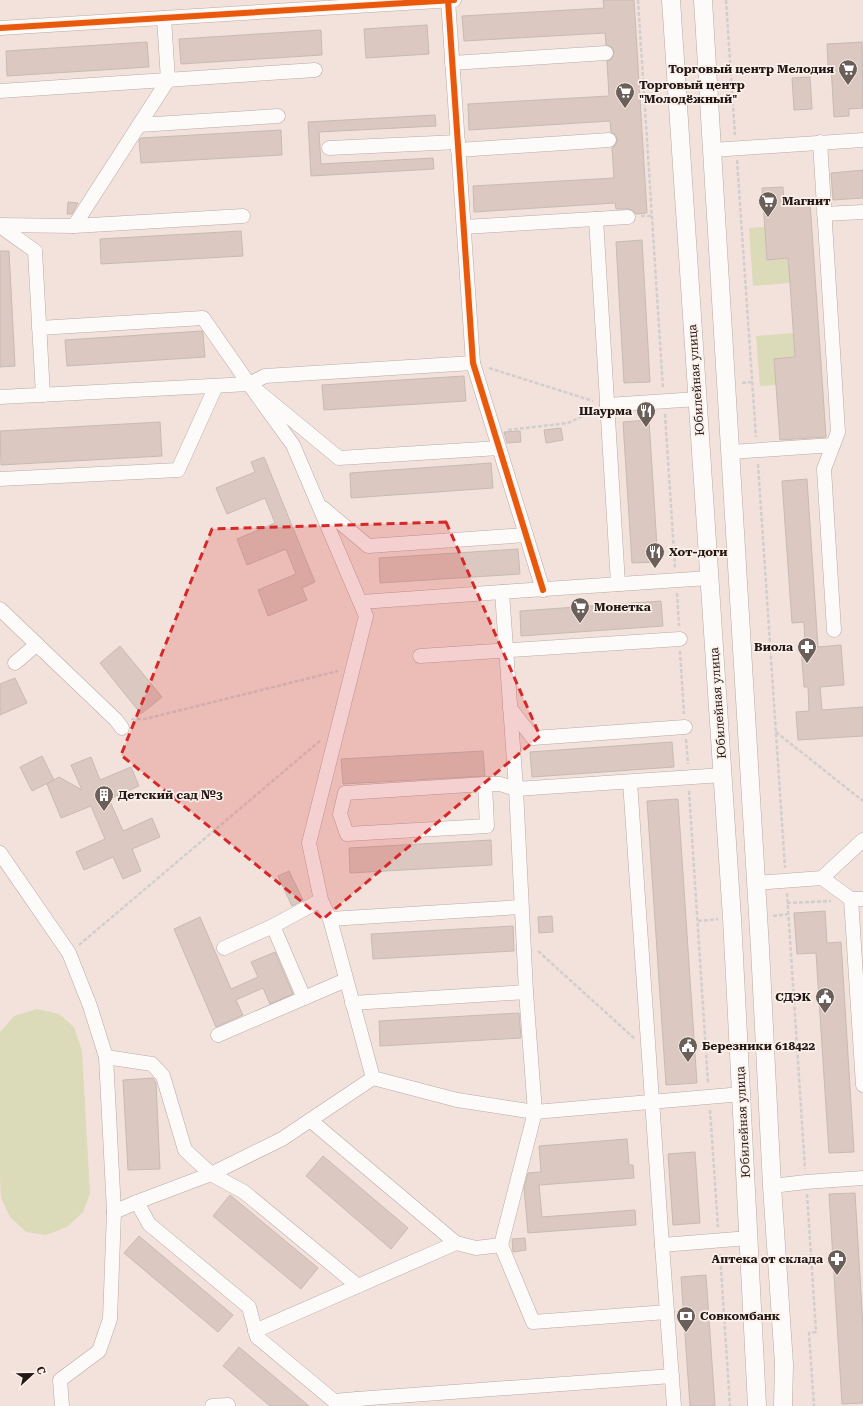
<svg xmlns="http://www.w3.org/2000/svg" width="863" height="1406" font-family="'Roboto Serif',serif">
  <rect width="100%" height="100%" fill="#f2e2db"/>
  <g fill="#dcdbb9">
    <polygon points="765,227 767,260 788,258 790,283 753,286 749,228"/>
    <polygon points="793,333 795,357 776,385 760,386 756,336"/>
    <polygon points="37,1009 59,1014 74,1027 82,1051 90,1194 83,1212 67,1227 46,1235 26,1232 10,1217 1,1198 0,1176 0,1032 14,1016"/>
  </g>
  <g fill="#dbc8c0" stroke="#c7bab4">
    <polygon points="603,0 634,0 647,213 636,214 632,210 628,209 616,209 615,203 474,212 473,186 614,178 612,148 616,144 617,140 616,135 611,132 610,121 469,130 468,104 609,96 607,61 611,60 614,53 613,48 606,45 605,33 464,41 462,16 604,8"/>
    <polygon points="427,25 429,54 366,58 364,29"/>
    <polygon points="321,30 322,55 181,64 179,39"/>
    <polygon points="147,42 149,67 7,76 6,51"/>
    <polygon points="862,42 863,108 849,109 849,116 834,117 831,65 828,65 827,44"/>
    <polygon points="810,77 812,109 794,110 792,78"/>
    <polygon points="435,115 436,126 319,132 321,164 433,158 434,169 311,176 308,122"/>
    <polygon points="281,130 282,155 141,163 139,140 141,138"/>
    <polygon points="863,170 863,198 833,200 831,173"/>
    <polygon points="783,187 784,204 810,202 826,437 780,440 774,359 795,357 790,283 788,258 767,260 762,188"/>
    <polygon points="68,202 78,203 72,214 67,214"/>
    <polygon points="241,231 243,256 101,264 100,239"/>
    <polygon points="642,240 650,382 624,383 616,242"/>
    <polygon points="0,251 9,251 15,366 0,367"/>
    <polygon points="202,331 203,333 205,357 67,366 65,340"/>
    <polygon points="464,376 466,401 324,410 322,385"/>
    <polygon points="649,420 658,562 632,563 623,422"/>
    <polygon points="160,422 162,456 1,465 0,431"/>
    <polygon points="561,428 563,440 546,443 544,430"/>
    <polygon points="520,431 521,442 507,443 504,432"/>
    <polygon points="264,457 315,582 302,588 307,600 268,616 258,590 296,574 286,549 247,565 237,539 275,523 265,498 227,514 216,488 255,472 251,462"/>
    <polygon points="491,463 493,488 351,498 350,473"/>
    <polygon points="807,479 818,647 841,645 844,685 820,687 822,710 863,707 863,736 798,740 796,712 809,711 808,687 804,687 801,648 805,647 804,622 792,623 782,481"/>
    <polygon points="518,549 520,574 380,583 379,558"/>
    <polygon points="661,601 663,626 521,636 520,611"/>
    <polygon points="120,646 162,697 141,714 100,663"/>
    <polygon points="15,678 27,703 0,715 0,684"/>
    <polygon points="672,742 674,767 532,777 530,752"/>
    <polygon points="483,751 485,776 343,784 341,759"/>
    <polygon points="42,756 54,780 32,791 20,767"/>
    <polygon points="91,757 100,780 131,767 139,786 109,799 123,831 152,818 160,837 132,849 141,871 123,879 113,857 84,870 76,852 105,839 91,806 61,818 47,784 59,777 82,790 71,765"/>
    <polygon points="678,799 697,1083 666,1085 647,801"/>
    <polygon points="491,840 492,865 350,873 349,848"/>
    <polygon points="289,871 303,900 292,906 278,876"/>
    <polygon points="825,911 827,943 841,942 854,1152 829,1153 816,953 797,954 794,913"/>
    <polygon points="552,916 553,932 539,933 538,917"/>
    <polygon points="200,917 231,989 258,977 251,962 275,952 293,994 270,1004 263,988 236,1000 243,1015 216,1027 174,929"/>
    <polygon points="513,926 514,951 373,959 371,934"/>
    <polygon points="519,1013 521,1038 380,1046 379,1021"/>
    <polygon points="153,1078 156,1083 160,1169 128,1170 123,1080"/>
    <polygon points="627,1139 629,1165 633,1165 634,1178 539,1185 542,1217 635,1210 636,1225 528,1233 524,1188 528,1173 541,1172 539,1146"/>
    <polygon points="695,1152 700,1223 673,1225 668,1154"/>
    <polygon points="323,1156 408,1228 391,1249 306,1176"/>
    <polygon points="855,1193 863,1327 863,1403 842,1404 829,1194"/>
    <polygon points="230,1195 318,1268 301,1289 213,1216"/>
    <polygon points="139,1236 233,1315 218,1332 124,1253"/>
    <polygon points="525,1238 526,1250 513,1252 512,1239"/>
    <polygon points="706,1275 715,1406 690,1406 681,1277"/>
    <polygon points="239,1347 309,1406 270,1406 223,1366"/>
  </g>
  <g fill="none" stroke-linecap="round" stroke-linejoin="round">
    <g stroke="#b7aaa5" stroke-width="15">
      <g id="minor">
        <polyline points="448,0 473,363 543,590"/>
        <polyline points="164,18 168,80 74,226 243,216"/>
        <polyline points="0,28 454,0"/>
        <polyline points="452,63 606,53"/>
        <polyline points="0,91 315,70"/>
        <polyline points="139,125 278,116"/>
        <polyline points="820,142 838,432 824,469 834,630"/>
        <polyline points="329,148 458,142"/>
        <polyline points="458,150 609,140"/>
        <polyline points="712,150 863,140"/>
        <polyline points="824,214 863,212"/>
        <polyline points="596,219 618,584"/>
        <polyline points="0,225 74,226"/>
        <polyline points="0,226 35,251 43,395"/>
        <polyline points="464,227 628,217"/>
        <polyline points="39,328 203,318 249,384 265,376 473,363"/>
        <polyline points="249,384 293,445 366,616 309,843 321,900 330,919 373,1078 457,1100 535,1112 742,1094"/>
        <polyline points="0,397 249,384 339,458 499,448"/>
        <polyline points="607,405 698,399"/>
        <polyline points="731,452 833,445"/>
        <polyline points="0,479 178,470 216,386"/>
        <polyline points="323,508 368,546 526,535"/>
        <polyline points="709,578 502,592 516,789 723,775"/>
        <polyline points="361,602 502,592"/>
        <polyline points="0,609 116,720 122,728"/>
        <polyline points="420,656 680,639"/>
        <polyline points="15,663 37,644"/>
        <polyline points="510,708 533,738 685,727"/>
        <polyline points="630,782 662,1245"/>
        <polyline points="0,853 69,953 90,1006 106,1057 114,1212 110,1319 99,1351 60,1380 62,1406"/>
        <polyline points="822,878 863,840"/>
        <polyline points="756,883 822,878 851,899 863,899"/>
        <polyline points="851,899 863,1085"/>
        <polyline points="330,919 521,907"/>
        <polyline points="273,926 304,998"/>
        <polyline points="224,948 273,926 321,900"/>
        <polyline points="352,1003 526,992"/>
        <polyline points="218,1035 346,980"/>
        <polyline points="106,1057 152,1064 163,1076 185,1150 211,1174 244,1192 358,1286"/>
        <polyline points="310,1120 456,1243 476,1248 501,1245 535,1112 526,992 516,789 500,784 485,784 345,793 340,814 347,834 487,826 485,784"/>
        <polyline points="772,1186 806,1182 863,1178"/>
        <polyline points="137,1202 149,1224 249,1307 257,1337 334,1401 357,1399"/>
        <polyline points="114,1212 137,1202 211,1174 282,1139 373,1078"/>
        <polyline points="501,1245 533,1322 667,1312"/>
        <polyline points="255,1331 456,1243"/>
        <polyline points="212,1406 228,1405"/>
        <polyline points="357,1406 357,1399 672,1376"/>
        <polyline points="674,1406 662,1245 749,1238"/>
      </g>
    </g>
    <g stroke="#b7aaa5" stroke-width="19">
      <g id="major">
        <polyline points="671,0 732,918 757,1406"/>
        <polyline points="703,0 760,948 772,1186 784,1364 783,1406"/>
      </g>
    </g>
    <g stroke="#d3cecd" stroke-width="2.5" stroke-dasharray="4 2" stroke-linecap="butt">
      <polyline points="638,0 663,389"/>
      <polyline points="726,0 735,135"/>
      <polyline points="737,160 756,437"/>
      <polyline points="641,216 652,216"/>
      <polyline points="489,368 593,401"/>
      <polyline points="742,383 752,382"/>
      <polyline points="665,414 675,568"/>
      <polyline points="508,430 568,423 594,411"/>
      <polyline points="758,464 785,868"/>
      <polyline points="677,593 679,626"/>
      <polyline points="680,651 684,714"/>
      <polyline points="131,719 145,719 338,671"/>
      <polyline points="776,732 863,801"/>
      <polyline points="686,739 688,764"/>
      <polyline points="689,791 708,1083"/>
      <polyline points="787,893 805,1169"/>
      <polyline points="787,903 831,901"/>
      <polyline points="773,916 788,914"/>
      <polyline points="698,921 718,919"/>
      <polyline points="79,945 321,740"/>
      <polyline points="538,951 635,1039"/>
      <polyline points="710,1110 718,1227"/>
      <polyline points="807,1194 816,1332 809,1333 814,1406"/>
      <polyline points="720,1254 730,1406"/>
    </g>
    <use href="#minor" stroke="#fdfbfa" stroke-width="14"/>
    <use href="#major" stroke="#fdfbfa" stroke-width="18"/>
    <g stroke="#fcf0ea" stroke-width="8">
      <g id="cycleway">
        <polyline points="448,0 473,363 543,590"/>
        <polyline points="0,28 454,0"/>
      </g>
    </g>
    <use href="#cycleway" stroke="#e8590c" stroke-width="6"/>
  </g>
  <path fill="#d62828" fill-opacity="0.2" stroke="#d62828" stroke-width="3" stroke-dasharray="8 5" stroke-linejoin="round" d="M446 522 540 736 323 919 121 755 212 529Z"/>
  <defs>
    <g id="supermarket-pin" transform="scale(1)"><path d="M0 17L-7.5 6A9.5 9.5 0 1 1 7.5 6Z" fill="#6b5f5a" stroke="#fcf0ea"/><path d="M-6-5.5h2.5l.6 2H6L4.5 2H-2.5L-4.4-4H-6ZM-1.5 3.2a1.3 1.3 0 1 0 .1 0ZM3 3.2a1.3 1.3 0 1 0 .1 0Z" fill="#fff"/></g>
    <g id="restaurant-pin" transform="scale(1)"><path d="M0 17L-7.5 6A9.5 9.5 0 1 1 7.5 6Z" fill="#6b5f5a" stroke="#fcf0ea"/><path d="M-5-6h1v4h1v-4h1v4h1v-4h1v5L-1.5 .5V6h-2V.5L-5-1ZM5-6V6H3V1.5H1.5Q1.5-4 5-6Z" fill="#fff"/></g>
    <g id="pharmacy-pin" transform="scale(1)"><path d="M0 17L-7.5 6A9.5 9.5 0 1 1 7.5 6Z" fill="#6b5f5a" stroke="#fcf0ea"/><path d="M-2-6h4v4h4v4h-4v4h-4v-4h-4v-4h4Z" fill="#fff"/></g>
    <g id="building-pin" transform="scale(1)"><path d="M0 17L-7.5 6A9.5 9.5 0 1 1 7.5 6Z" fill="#6b5f5a" stroke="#fcf0ea"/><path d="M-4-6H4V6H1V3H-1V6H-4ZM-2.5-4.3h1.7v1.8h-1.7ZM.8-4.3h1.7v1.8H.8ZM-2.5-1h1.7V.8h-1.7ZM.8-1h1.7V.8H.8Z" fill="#fff"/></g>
    <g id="civic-pin" transform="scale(1)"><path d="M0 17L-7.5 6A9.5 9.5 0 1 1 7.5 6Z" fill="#6b5f5a" stroke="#fcf0ea"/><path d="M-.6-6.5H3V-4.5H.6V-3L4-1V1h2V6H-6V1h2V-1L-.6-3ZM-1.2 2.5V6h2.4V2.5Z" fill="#fff"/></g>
    <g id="bank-pin" transform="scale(1)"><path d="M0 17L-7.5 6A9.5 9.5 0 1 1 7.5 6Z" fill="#6b5f5a" stroke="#fcf0ea"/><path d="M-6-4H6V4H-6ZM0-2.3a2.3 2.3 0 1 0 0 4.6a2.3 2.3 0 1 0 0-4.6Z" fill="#fff"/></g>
  </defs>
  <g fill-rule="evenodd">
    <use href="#supermarket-pin" x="848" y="69"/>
    <use href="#supermarket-pin" x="625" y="92"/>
    <use href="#supermarket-pin" x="768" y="201"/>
    <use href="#restaurant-pin" x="646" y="411"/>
    <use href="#restaurant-pin" x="655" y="552"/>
    <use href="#supermarket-pin" x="580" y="607"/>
    <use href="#pharmacy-pin" x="807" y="647"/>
    <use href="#building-pin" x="104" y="795"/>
    <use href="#civic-pin" x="825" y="997"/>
    <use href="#civic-pin" x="688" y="1046"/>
    <use href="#pharmacy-pin" x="837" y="1259"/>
    <use href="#bank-pin" x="686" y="1316"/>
  </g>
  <g text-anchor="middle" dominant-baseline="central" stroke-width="3.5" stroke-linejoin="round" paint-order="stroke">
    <g font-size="12" font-weight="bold" fill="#231814" stroke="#fcf0ea" text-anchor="start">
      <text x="834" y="69" text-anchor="end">Торговый центр Мелодия</text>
      <text x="639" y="85">Торговый центр<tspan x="639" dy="14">"Молодёжный"</tspan></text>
      <text x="782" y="201">Магнит</text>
      <text x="632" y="411" text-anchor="end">Шаурма</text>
      <text x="669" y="552">Хот-доги</text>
      <text x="594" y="607">Монетка</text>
      <text x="793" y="647" text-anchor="end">Виола</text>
      <text x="118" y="795">Детский сад №3</text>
      <text x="811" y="997" text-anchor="end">СДЭК</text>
      <text x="702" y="1046">Березники 618422</text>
      <text x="823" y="1259" text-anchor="end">Аптека от склада</text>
      <text x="700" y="1316">Совкомбанк</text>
    </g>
    <g font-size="12" fill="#231814" stroke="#fcf0ea">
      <text transform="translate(696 380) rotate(-94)">Юбилейная улица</text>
      <text transform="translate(718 703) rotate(-94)">Юбилейная улица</text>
      <text transform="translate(743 1122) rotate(-93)">Юбилейная улица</text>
    </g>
  </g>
  <g transform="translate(32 1374) rotate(68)" stroke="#fcf0ea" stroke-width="3" paint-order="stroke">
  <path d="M0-3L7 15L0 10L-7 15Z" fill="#231814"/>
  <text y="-6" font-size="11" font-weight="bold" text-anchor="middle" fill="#231814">С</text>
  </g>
</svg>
